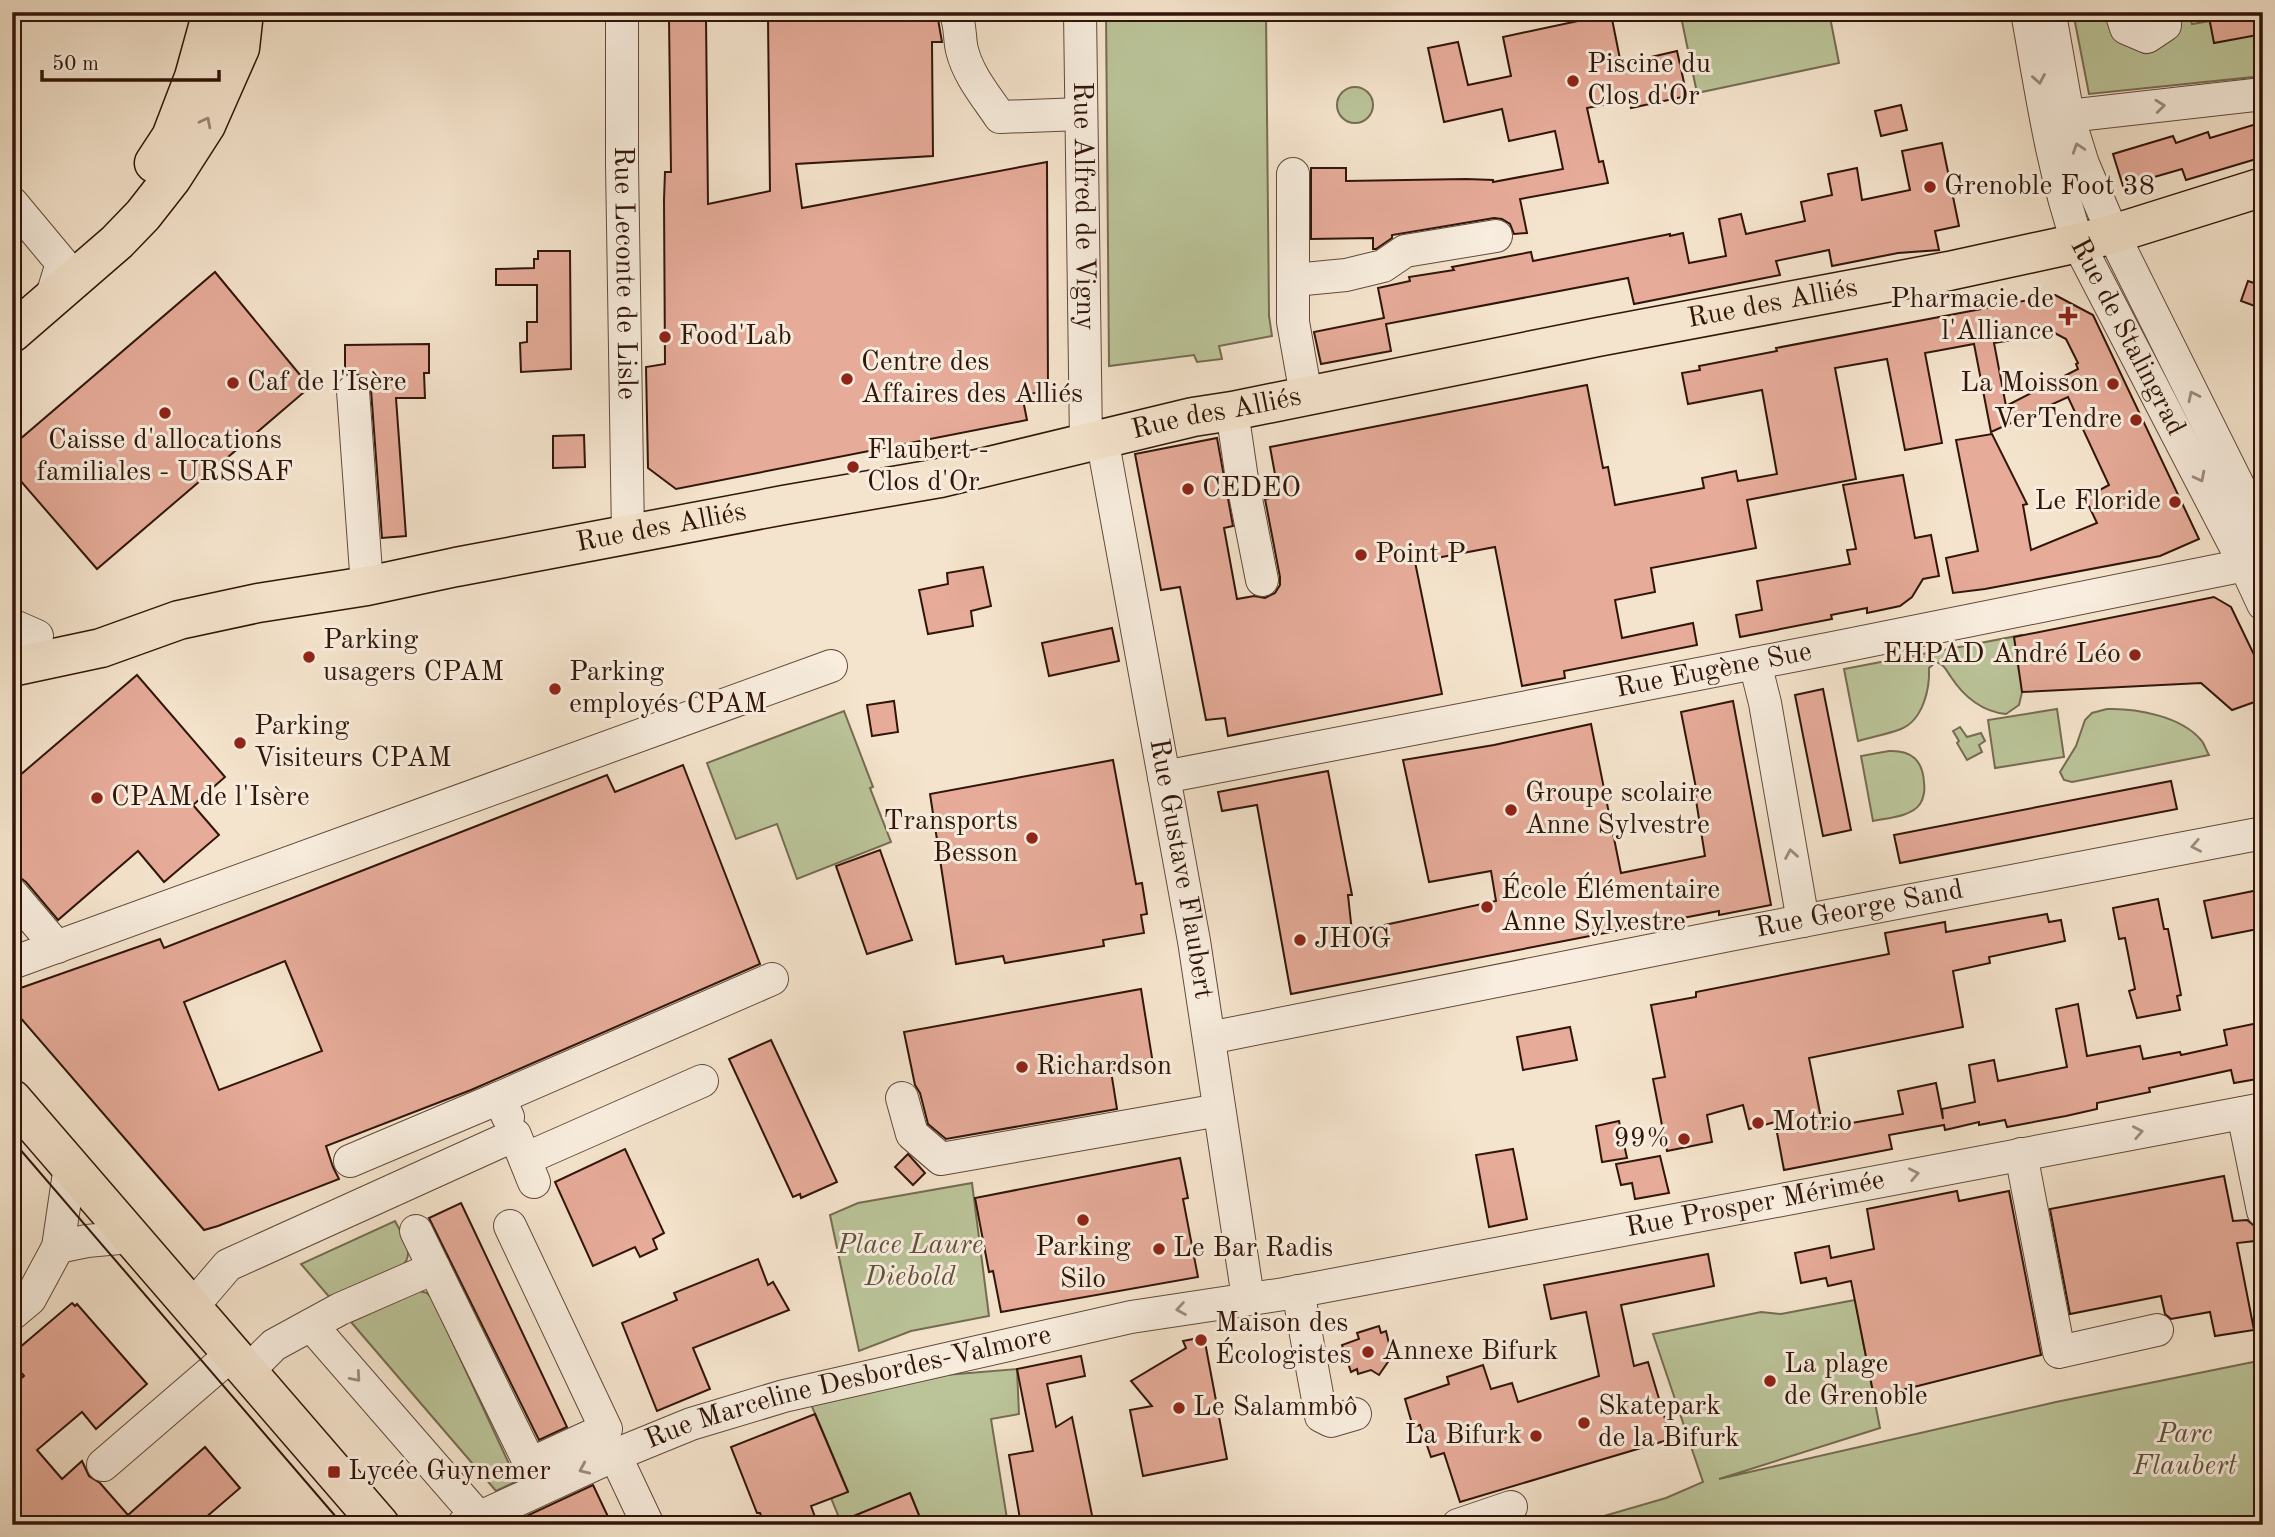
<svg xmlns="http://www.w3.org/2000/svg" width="2275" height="1537" font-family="'Old Standard TT',serif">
  <rect width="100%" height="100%" fill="#f5e4cd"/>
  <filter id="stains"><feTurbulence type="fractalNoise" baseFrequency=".00286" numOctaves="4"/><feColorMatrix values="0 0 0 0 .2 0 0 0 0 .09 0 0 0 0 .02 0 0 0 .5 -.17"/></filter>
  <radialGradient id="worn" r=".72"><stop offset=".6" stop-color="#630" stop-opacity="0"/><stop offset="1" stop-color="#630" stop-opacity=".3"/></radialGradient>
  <g fill="#bbc499" stroke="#766c51" stroke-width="2">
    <polygon points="1106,12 1266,12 1269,316 1272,336 1219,346 1222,359 1197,362 1194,355 1109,366"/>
    <polygon points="1680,12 1829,12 1839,63 1697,93"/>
    <polygon points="2073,12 2189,12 2192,24 2210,21 2263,34 2263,76 2089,94"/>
    <circle cx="1355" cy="105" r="18"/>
    <path d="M2022 635 2025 649 2018 653 2016 657 2023 688 2019 705 2006 714C1983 712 1964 697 1951 677 1946 670 1944 664 1936 662L1929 668C1930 689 1923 720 1901 729 1888 734 1872 737 1858 741L1844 669Z"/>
    <polygon points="2057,709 2064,757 1995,768 1988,720"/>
    <path d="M2107 709C2135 708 2181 716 2201 740 2204 743 2206 750 2209 755L2072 782 2064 780 2060 772 2076 746 2085 720 2092 713Z"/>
    <polygon points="844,711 873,787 870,788 891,842 797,879 777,824 736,839 707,763"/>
    <polygon points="1960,727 1967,737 1981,733 1985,741 1979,745 1982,752 1967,760 1957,743 1959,741 1953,731"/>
    <path d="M1889 751C1911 750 1923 760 1924 783 1925 789 1924 798 1920 804 1911 817 1887 818 1873 821L1861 756Z"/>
    <polygon points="972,1183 989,1316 911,1331 859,1351 830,1215 858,1203"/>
    <path d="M395 1221C402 1235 416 1254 402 1266L331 1299 301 1264Z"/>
    <polygon points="419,1291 427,1293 432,1298 517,1481 496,1491 351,1322"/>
    <polygon points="1855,1300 1880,1428 1719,1479 2056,1402 2263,1360 2263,1525 1573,1525 1666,1498 1703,1482 1653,1334 1761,1312 1781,1314"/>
    <polygon points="1017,1369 1019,1414 991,1419 1008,1525 923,1525 910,1493 857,1515 842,1525 831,1498 848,1491 810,1402 921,1377"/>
  </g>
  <g fill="#e6ab99" stroke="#311509" stroke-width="2" fill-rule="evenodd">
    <polygon points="2208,12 2263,12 2263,34 2214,43"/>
    <polygon points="1611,14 1621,64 1677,51 1687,96 1631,108 1629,100 1587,108 1599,162 1603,161 1608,183 1520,199 1527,233 1514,234 1510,224 1502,219 1494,218 1392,235 1392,238 1376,249 1373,249 1373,238 1311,239 1311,168 1346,168 1346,181 1466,179 1493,180 1493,182 1563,169 1555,131 1509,141 1502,109 1444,122 1428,48 1458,42 1468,85 1511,76 1503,37"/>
    <polygon points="706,18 708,204 770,191 768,19 938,19 942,42 932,42 933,156 796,164 802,208 1047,162 1048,391 1022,395 1027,420 676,489 648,468 646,367 665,364 664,200 665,172 671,172 669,19"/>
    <polygon points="1901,105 1907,130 1881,136 1875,111"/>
    <polygon points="2263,122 2263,157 2186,180 2182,169 2123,186 2113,154 2173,136 2176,143 2208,132 2210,138"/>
    <polygon points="1942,143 1959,226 1935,231 1939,250 1898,253 1832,266 1829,250 1776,261 1780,275 1634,304 1628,278 1386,324 1391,351 1321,364 1314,332 1384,318 1378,288 1410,281 1409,277 1454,270 1452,267 1531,252 1533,261 1670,234 1670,236 1683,233 1689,263 1726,256 1719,219 1741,214 1746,234 1805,221 1801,202 1832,195 1828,174 1857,168 1862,200 1910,190 1902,151"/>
    <polygon points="538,251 570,251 571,369 521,372 520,343 527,342 527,322 537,322 537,285 496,285 496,269 534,268 534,259 538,259"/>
    <polygon points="215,272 310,387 97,569 12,471 12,446"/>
    <polygon points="2248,281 2263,286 2263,309 2241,301"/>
    <path d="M2055 295 2093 315 2199 539 2160 556 1985 589 1953 593 1946 558 1978 551 1956 440 1992 434 2027 504 2023 505 2031 550 2097 523 2085 498 2109 485 2068 397 1991 432 1974 344 1925 353 1942 443 1905 450 1887 359 1835 368 1856 479 1747 500 1756 548 1651 568 1655 592 1615 600 1622 638 1693 623 1697 645 1564 671 1565 678 1522 686 1495 547 1415 562 1442 694 1228 736 1225 718 1206 720 1180 587 1161 590 1135 454 1217 438 1233 526 1224 528 1237 599 1254 596 1265 598 1275 593 1280 585V577L1265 499 1279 496 1270 447 1587 385 1603 468 1608 467 1615 505 1704 488 1702 478 1736 471 1738 481 1777 474 1762 390 1688 404 1682 373 1700 370 1699 366 1777 351 1776 348ZM2049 330 2066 339 2078 363 2076 364 2078 369 2006 406 1994 343 2013 340V337Z"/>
    <polygon points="429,344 429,373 424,373 425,398 396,398 406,536 382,538 371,390 369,381 362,375 345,374 345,345"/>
    <polygon points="584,435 585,467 553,468 553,436"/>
    <polygon points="1903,475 1915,538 1931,535 1939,576 1923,579 1912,597 1900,606 1867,613 1867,608 1831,615 1832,619 1740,637 1736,615 1762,610 1757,581 1850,564 1847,550 1856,549 1843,485"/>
    <polygon points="983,567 991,606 971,611 973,626 928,634 919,590 948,584 947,573"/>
    <polygon points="2214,597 2231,607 2257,661 2263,658 2263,699 2232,710 2201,683 2022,692 2014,637"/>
    <polygon points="1112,628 1119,661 1049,676 1042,643"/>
    <polygon points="137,675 225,777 193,805 219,835 164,882 138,851 58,920 26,882 19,877 12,876 12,782"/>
    <polygon points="1823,689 1851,830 1823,836 1795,695"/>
    <polygon points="894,701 898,732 872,736 867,705"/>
    <polygon points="1733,701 1771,905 1719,915 1719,911 1291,994 1257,805 1222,811 1218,792 1328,771 1352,895 1348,895 1352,932 1496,901 1491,871 1429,882 1403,760 1494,745 1591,724 1621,873 1705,856 1695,794 1697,793 1681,712"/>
    <polygon points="1113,760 1136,884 1142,883 1147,914 1141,915 1144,933 1103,940 1104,946 1005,963 1003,956 956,964 930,794"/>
    <path d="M683 765 760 964 471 1090 326 1146 333 1167 339 1179 218 1226 204 1230 12 1008V991L160 939 164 948 607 775 615 792ZM285 961 322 1051 219 1090 184 1002Z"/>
    <polygon points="2171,781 2177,809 1900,863 1894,835"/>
    <polygon points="880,850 912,940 867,954 836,866"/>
    <polygon points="2263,889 2263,928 2212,938 2204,901"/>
    <polygon points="2158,899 2164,929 2168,929 2181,995 2177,996 2180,1010 2137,1018 2129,991 2135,989 2125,938 2119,939 2113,908"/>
    <polygon points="2047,914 2049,922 2061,920 2065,941 1989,957 1990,963 1953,971 1963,1027 1809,1058 1823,1128 1903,1114 1898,1091 1936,1083 1943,1119 1942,1109 1975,1102 1969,1065 1994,1060 1998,1081 2067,1067 2056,1009 2078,1004 2087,1056 2140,1046 2143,1059 2180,1052 2181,1055 2227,1045 2224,1030 2263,1022 2263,1078 2234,1083 2231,1070 2149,1088 2150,1092 2097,1103 2097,1109 2066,1116 2007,1127 2005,1120 1979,1125 1979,1122 1945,1130 1944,1125 1889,1135 1892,1149 1784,1170 1775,1122 1749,1129 1743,1105 1707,1115 1712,1142 1667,1151 1653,1079 1665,1077 1651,1005 1696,997 1696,992 1889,954 1885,933 1945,922 1946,932"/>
    <polygon points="1141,989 1153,1064 1111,1071 1117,1109 946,1139 928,1124 920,1093 915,1085 904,1032"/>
    <polygon points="1570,1027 1577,1060 1523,1070 1517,1037"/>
    <polygon points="771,1040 837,1182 801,1198 800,1194 793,1197 729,1059"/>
    <polygon points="1619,1121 1627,1158 1602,1162 1596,1126"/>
    <polygon points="625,1149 664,1233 653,1239 657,1249 640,1257 635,1247 593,1266 555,1182"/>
    <polygon points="1513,1149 1527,1219 1489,1227 1476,1155"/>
    <polygon points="908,1154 925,1173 913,1185 895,1167"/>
    <polygon points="1660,1156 1669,1193 1635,1199 1632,1183 1621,1185 1616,1164"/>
    <polygon points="1180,1158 1188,1198 1183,1199 1198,1277 1001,1312 993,1271 989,1272 975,1198"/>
    <polygon points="2224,1176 2233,1221 2247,1220 2257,1228 2263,1229 2263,1240 2237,1243 2254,1330 2215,1336 2210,1312 2171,1319 2165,1314 2161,1296 2070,1314 2050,1209"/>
    <polygon points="1957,1191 1959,1201 2009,1191 2041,1355 1874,1397 1851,1281 1828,1286 1826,1278 1801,1283 1795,1253 1829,1246 1831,1258 1874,1249 1867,1209"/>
    <polygon points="461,1203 567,1427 539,1440 429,1218"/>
    <polygon points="1708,1254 1714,1286 1621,1305 1634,1366 1648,1362 1671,1439 1460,1502 1444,1453 1431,1457 1420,1425 1413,1427 1405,1399 1449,1384 1447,1377 1483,1365 1491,1389 1512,1383 1518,1402 1599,1376 1586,1312 1551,1319 1544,1285"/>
    <polygon points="758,1259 768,1285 773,1282 789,1310 693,1348 710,1389 657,1411 622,1323 677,1300 674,1293"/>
    <polygon points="72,1303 75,1306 77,1304 147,1384 96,1429 82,1412 37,1450 62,1479 82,1461 89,1476 100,1483 128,1515 205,1447 240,1488 197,1525 12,1525 12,1386 24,1376 12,1362 12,1354"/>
    <polygon points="1379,1326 1381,1333 1386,1331 1392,1356 1379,1375 1371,1370 1358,1374 1357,1369 1351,1372 1342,1345 1359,1339 1357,1333"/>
    <polygon points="1204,1337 1227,1459 1143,1476 1130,1410 1152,1406 1131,1381 1186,1348 1183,1341"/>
    <polygon points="1081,1356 1085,1376 1047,1384 1056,1427 1072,1417 1094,1525 1021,1525 1009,1455 1033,1451 1017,1369"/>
    <polygon points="815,1414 848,1492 811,1506 818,1525 765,1525 760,1513 757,1513 731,1447"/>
    <polygon points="593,1485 612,1525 507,1525"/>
    <polygon points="910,1493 923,1525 834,1525 834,1524"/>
  </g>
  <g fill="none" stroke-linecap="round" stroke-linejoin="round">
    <g stroke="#62493a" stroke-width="34">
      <g id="minor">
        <path id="s1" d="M622 12V164L628 535"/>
        <path d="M955 12C961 24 959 38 962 50 968 75 986 96 1000 117L1081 114"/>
        <path id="s2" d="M1080 12 1086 443"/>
        <path id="s3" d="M2027 12C2041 89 2052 169 2078 243L2245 565 2263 604"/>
        <polyline points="2121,12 2126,28 2147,37 2165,25 2164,12"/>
        <polyline points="2051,20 2068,116 2083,164 2113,234 2257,523 2263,547"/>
        <polyline points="2068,116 2263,94"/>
        <polyline points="1293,174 1293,322 1306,395"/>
        <polyline points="12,203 62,263 51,299"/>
        <polyline points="1294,280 1346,275 1383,266 1405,251 1496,236"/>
        <polyline points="353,391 367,586"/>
        <polyline points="1232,411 1242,479 1262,580"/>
        <path id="s4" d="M1102 438 1194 941 1248 1298"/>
        <polyline points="12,625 37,636"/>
        <polyline points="1755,663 1765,703 1803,921"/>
        <path id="s5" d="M1164 777 1833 648 2245 565 2263 569"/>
        <polyline points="12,894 57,947"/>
        <polyline points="12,963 831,666"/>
        <path id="s6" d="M1209 1038 1734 934 2263 833"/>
        <polyline points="499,1098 772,979"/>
        <polyline points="902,1098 912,1134 941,1159 1219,1110"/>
        <polyline points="2243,1113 2263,1211"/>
        <polyline points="2021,1154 2059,1352 2157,1330"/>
        <polyline points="525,1159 702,1081"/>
        <polyline points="350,1161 499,1098 508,1117"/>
        <polyline points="58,1247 87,1241 130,1237"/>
        <polyline points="434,1268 530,1464 606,1429 510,1226"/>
        <polyline points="1298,1291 1321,1416 1331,1421 1355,1414"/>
        <polyline points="192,1307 228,1265 515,1135 534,1182"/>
        <polyline points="12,1314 30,1299 58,1247 70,1166"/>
        <polyline points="311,1325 478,1517"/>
        <polyline points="247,1372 274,1345 340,1309 434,1268 416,1231"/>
        <polyline points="615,1455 648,1525"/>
        <polyline points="103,1465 232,1354"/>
        <path id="s7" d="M463 1525 615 1455 691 1424 784 1396 1131 1317 1284 1294 2263 1109"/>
        <polyline points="1458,1525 1511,1507"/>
      </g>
    </g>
    <g stroke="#311509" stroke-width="41">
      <g id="major">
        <polyline points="154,163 171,137 194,77 212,12"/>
        <polyline points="12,333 117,242 143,215 172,178 206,125 240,48 244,12"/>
        <path id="s8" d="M12 667 101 648 179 620 258 603 367 586 456 567 784 505 940 478 1193 417 1232 411 1598 337 1949 271 2078 243 2113 234 2263 187"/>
        <polyline points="12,1099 380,1525"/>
      </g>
    </g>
    <use href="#minor" stroke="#f8edde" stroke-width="32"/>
    <use href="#major" stroke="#f5e4cd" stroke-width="38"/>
    <polyline stroke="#311509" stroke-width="2" points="12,1140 343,1525"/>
  </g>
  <defs><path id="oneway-chevron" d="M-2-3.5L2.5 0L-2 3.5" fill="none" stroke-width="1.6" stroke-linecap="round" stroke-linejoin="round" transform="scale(1.75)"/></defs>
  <g stroke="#9e8c7e">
    <use href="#oneway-chevron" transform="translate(2039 79) rotate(80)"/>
    <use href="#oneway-chevron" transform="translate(2160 106) rotate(-6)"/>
    <use href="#oneway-chevron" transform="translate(2078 148) rotate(-108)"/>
    <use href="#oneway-chevron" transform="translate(2193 396) rotate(-116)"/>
    <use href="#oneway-chevron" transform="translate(2200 477) rotate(63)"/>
    <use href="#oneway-chevron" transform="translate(2196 846) rotate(169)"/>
    <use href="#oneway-chevron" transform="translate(1791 854) rotate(-100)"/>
    <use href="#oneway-chevron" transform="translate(2138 1132) rotate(-11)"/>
    <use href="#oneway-chevron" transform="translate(1914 1174) rotate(-11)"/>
    <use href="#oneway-chevron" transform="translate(1181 1309) rotate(171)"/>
    <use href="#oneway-chevron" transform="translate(356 1377) rotate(49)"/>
    <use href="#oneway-chevron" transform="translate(584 1469) rotate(156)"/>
  </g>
  <use stroke="#9d8775" href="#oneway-chevron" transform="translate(206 122) rotate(-63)"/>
  <g fill="#8f2418" stroke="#f8edde" stroke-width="2.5">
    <circle cx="1573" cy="81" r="7"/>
    <circle cx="1930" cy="187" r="7"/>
    <path d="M2064.5 305.5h7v7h7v7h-7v7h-7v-7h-7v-7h7z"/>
    <circle cx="665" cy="337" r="7"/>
    <circle cx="847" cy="379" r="7"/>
    <circle cx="233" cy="383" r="7"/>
    <circle cx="2113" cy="384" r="7"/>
    <circle cx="165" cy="413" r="7"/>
    <circle cx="2136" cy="420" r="7"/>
    <circle cx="853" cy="467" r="7"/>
    <circle cx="1188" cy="489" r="7"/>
    <circle cx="2175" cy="502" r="7"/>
    <circle cx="1361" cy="555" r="7"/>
    <circle cx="2135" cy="655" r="7"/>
    <circle cx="309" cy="657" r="7"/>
    <circle cx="555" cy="689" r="7"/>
    <circle cx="240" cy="743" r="7"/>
    <circle cx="97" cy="798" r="7"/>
    <circle cx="1511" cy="810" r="7"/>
    <circle cx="1032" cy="838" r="7"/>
    <circle cx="1487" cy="907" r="7"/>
    <circle cx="1300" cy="940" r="7"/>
    <circle cx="1022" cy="1067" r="7"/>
    <circle cx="1758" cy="1123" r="7"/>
    <circle cx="1684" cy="1139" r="7"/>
    <circle cx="1083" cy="1220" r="7"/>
    <circle cx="1159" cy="1249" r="7"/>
    <circle cx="1201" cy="1340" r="7"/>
    <circle cx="1368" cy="1352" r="7"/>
    <circle cx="1770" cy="1381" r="7"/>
    <circle cx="1179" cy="1408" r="7"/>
    <circle cx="1584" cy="1423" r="7"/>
    <circle cx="1536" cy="1436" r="7"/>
    <rect x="327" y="1465" width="14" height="14" rx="3.5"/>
  </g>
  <g text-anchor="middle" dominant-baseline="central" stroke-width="6" stroke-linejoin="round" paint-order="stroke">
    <g font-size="28" fill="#311509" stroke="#f8edde" text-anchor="start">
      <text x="1587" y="65">Piscine du<tspan x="1587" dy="32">Clos d'Or</tspan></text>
      <text x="1944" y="187">Grenoble Foot 38</text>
      <text x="2054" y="300" text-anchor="end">Pharmacie de<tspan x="2054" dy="32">l'Alliance</tspan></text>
      <text x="679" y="337">Food'Lab</text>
      <text x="861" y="363">Centre des<tspan x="861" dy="32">Affaires des Alliés</tspan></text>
      <text x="247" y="383">Caf de l'Isère</text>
      <text x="2099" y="384" text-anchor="end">La Moisson</text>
      <text x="2122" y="420" text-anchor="end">VerTendre</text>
      <text x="165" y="441" text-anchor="middle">Caisse d'allocations<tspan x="165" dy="32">familiales - URSSAF</tspan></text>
      <text x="867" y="451">Flaubert -<tspan x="867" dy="32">Clos d'Or</tspan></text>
      <text x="1202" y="489">CEDEO</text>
      <text x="2161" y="502" text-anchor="end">Le Floride</text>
      <text x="1375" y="555">Point P</text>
      <text x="323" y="641">Parking<tspan x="323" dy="32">usagers CPAM</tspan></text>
      <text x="2121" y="655" text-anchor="end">EHPAD André Léo</text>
      <text x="569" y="673">Parking<tspan x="569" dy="32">employés CPAM</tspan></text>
      <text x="254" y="727">Parking<tspan x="254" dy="32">Visiteurs CPAM</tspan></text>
      <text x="1525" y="794">Groupe scolaire<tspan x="1525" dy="32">Anne Sylvestre</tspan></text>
      <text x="111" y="798">CPAM de l'Isère</text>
      <text x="1018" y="822" text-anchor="end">Transports<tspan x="1018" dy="32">Besson</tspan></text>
      <text x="1501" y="891">École Élémentaire<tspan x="1501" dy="32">Anne Sylvestre</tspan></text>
      <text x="1314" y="940">JHOG</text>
      <text x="1036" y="1067">Richardson</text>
      <text x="1772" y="1123">Motrio</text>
      <text x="1670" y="1139" text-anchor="end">99%</text>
      <text x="1083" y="1248" text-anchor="middle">Parking<tspan x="1083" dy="32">Silo</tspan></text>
      <text x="1173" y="1249">Le Bar Radis</text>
      <text x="1215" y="1324">Maison des<tspan x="1215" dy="32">Écologistes</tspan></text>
      <text x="1382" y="1352">Annexe Bifurk</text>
      <text x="1784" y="1365">La plage<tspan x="1784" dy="32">de Grenoble</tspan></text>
      <text x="1598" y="1407">Skatepark<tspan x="1598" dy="32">de la Bifurk</tspan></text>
      <text x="1193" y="1408">Le Salammbô</text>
      <text x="1522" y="1436" text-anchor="end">La Bifurk</text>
      <text x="348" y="1472">Lycée Guynemer</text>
    </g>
    <g font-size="28" fill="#311509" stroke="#f8edde">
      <text stroke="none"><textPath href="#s2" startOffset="194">Rue Alfred de Vigny</textPath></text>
      <text stroke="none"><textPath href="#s1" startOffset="261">Rue Leconte de Lisle</textPath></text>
      <text stroke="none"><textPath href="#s8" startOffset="1799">Rue des Alliés</textPath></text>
      <text stroke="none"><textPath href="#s3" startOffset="343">Rue de Stalingrad</textPath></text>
      <text stroke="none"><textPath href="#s8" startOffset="1232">Rue des Alliés</textPath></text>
      <text stroke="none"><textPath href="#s8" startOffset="665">Rue des Alliés</textPath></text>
      <text stroke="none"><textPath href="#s5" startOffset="560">Rue Eugène Sue</textPath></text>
      <text stroke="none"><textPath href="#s4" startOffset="438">Rue Gustave Flaubert</textPath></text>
      <text stroke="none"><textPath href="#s6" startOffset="663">Rue George Sand</textPath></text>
      <text stroke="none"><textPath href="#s7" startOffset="1337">Rue Prosper Mérimée</textPath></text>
      <text stroke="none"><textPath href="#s7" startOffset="411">Rue Marceline Desbordes-Valmore</textPath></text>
    </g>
    <g font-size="28" font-style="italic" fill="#61523b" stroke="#f8edde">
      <text x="910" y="1246">Place Laure<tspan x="910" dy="32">Diebold</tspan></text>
      <text x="2185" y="1435">Parc<tspan x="2185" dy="32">Flaubert</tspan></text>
    </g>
  </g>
  <rect width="2275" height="1537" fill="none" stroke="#f5e4cd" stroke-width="42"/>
  <rect x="14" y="14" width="2247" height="1509" fill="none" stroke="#311509" stroke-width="3.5"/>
  <rect x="21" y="21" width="2233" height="1495" fill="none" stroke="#311509" stroke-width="2"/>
  <path d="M42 70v10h177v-10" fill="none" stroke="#311509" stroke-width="3.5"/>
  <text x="52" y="70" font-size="21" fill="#311509" stroke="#f8edde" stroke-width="5" paint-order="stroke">50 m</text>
  <rect width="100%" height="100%" filter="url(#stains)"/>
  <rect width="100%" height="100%" fill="url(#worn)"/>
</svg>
